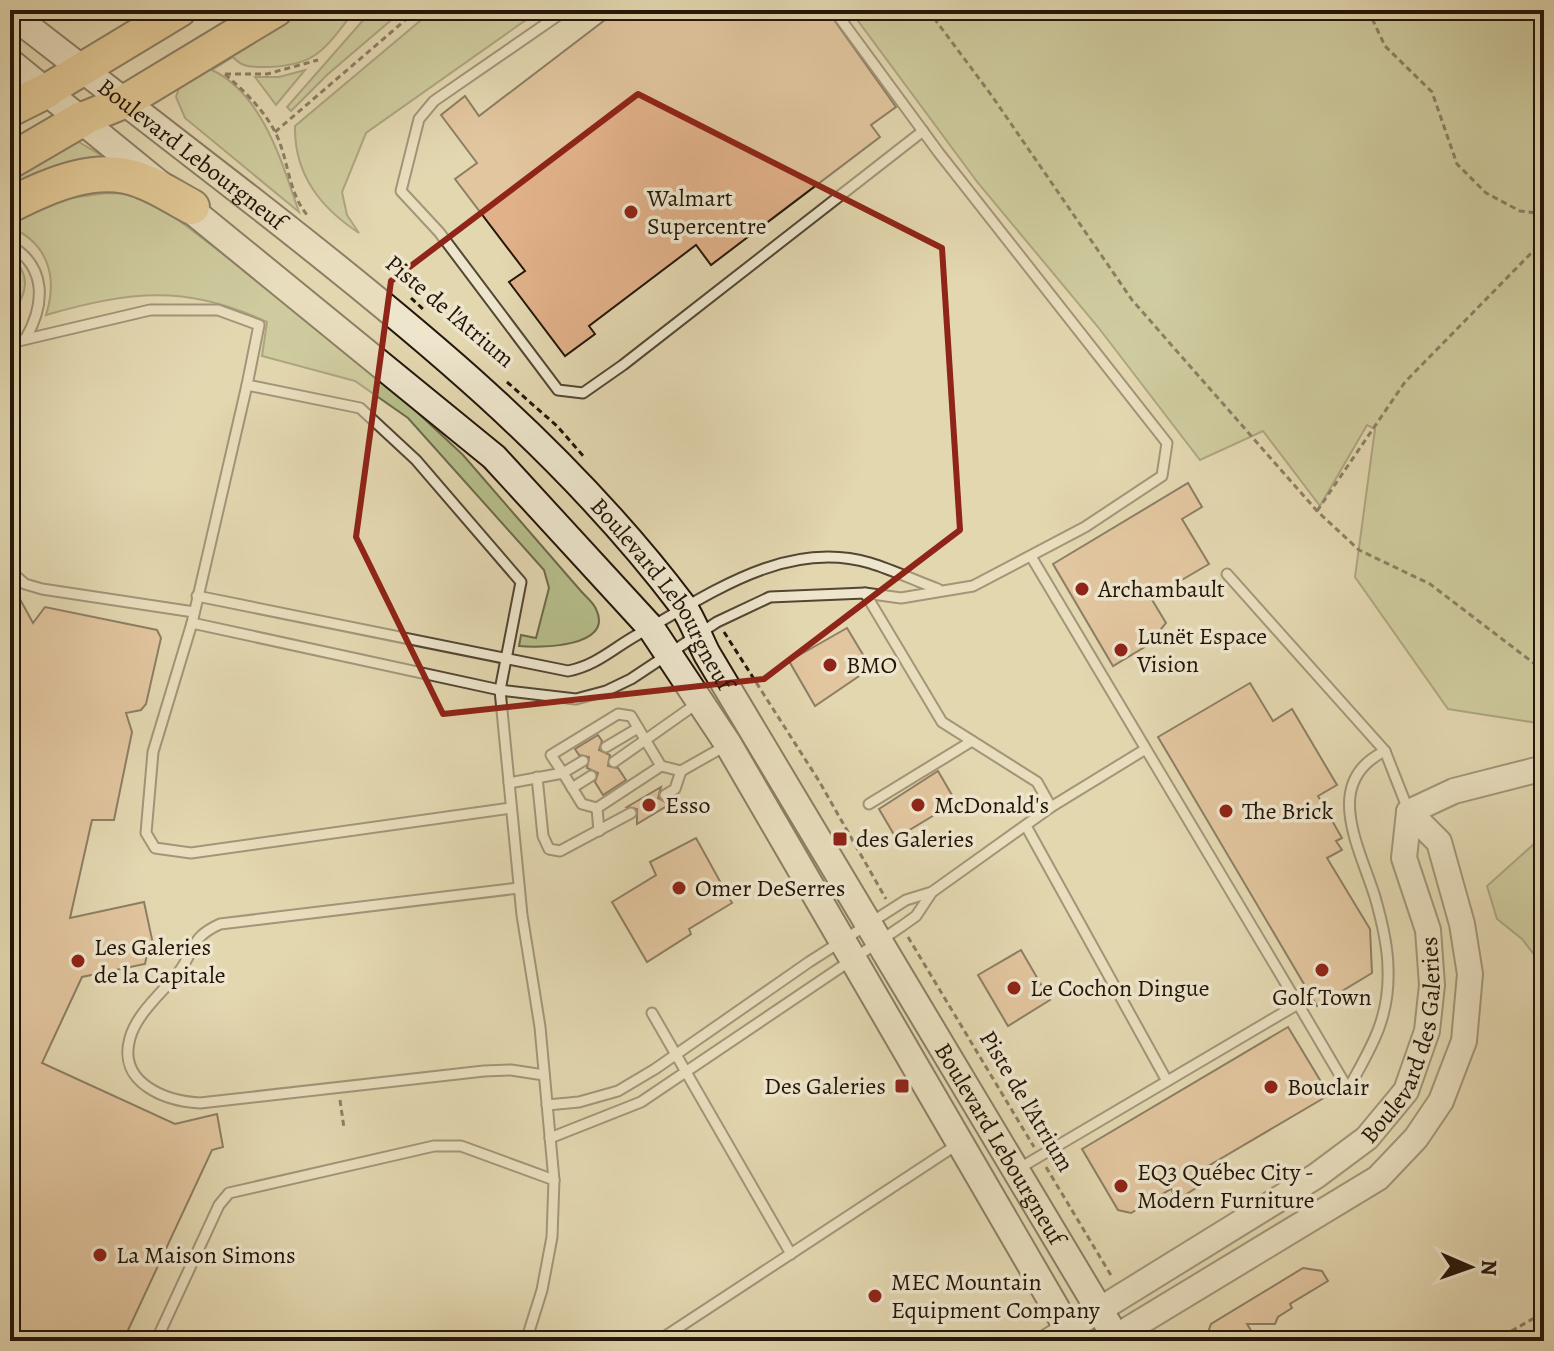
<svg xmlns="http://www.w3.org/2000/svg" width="1554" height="1351" font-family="Alegreya,serif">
  <rect width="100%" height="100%" fill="#e3d7b0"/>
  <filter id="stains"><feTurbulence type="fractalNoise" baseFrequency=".0025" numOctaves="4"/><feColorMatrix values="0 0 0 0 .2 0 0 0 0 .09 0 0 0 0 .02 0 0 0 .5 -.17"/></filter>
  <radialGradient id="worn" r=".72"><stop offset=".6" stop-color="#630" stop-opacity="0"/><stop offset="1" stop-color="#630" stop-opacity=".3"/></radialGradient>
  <g fill="#b5be8a" stroke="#6c6a4a" stroke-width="2">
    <path d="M299 10H355C324 50 316 67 263 67 250 67 242 67 233 57L212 70C263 94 282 163 299 212L185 118 176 97 180 85Z"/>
    <polygon points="372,10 403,10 328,74 291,111 287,107"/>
    <path d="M433 10H540L366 133 342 192 347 215 359 233C321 208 294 175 295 126Z"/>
    <polygon points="850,10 1541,10 1544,724 1448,709 1355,577 1375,429 1367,425 1320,506 1263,431 1200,460 1098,327 978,183"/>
    <polygon points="305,70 276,105 255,77 279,77"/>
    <polygon points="77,141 123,168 10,199 10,180"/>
    <path d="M107 193 134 194 160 206 356 355 463 455 580 590C585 596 593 602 596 609 615 648 538 648 519 646L521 635 536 638 549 588 544 570 408 418 355 381 262 356 267 322C186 284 130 291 46 315 58 277 48 243 10 227V222L70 198Z"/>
    <path d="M10 255C31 274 29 294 10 314Z"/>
    <polygon points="1544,835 1544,967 1522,939 1497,919 1487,886"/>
  </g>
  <g fill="#e1b189" stroke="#231509" stroke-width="2">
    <polygon points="618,10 827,10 896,107 871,125 880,137 711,265 696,245 589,326 595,334 565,356 509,282 525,271 455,179 477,163 441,115 465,96 479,116"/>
    <polygon points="1188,483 1202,507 1182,519 1209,564 1151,598 1166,623 1148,645 1113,666 1053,564"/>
    <polygon points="10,581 33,623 45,607 157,630 161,638 146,704 141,710 126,713 132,732 114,820 92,820 70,918 144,902 153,944 149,945 145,964 82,977 42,1063 175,1124 217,1114 223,1147 212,1150 123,1341 10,1341"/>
    <polygon points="847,628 871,668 815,706 789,661"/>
    <polygon points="1250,683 1273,721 1292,709 1337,785 1318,796 1342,838 1336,841 1342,850 1327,858 1370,929 1372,973 1317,1006 1158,737"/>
    <polygon points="598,735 602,741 599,750 610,755 608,766 618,768 626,780 603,795 595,782 598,773 587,768 589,757 579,755 575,749"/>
    <polygon points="938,771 956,802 896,838 879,809"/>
    <polygon points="661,787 658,798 670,804 637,824 637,809 627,807"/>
    <polygon points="696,838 732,903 689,929 691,934 647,962 612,902 656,875 650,862"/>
    <polygon points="1021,950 1050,1000 1008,1026 978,975"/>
    <polygon points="1288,1027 1329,1095 1198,1172 1204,1183 1177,1200 1171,1189 1131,1213 1118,1210 1082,1149"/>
    <polygon points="1303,1268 1322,1271 1328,1281 1290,1304 1292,1308 1278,1317 1275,1324 1247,1324 1255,1337 1248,1341 1205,1341 1211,1324"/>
  </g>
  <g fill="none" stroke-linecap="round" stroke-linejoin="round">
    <g stroke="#534633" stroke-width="13">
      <g id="service">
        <polyline points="566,10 434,101 419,119 401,191 439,232 558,390 583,393 623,365 923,131"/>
        <path d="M10 245C47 267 45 304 26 338"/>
        <polyline points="10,343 150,310 218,310 259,325 247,385 360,408 416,460 521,582 500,690 522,915 540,1027 554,1180 552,1237 542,1290 526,1341"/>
        <polyline points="247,385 192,623 153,752 146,833 155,848 191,853 511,808"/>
        <polyline points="10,571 25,584 42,589 194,612"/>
        <polyline points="1227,574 1385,751 1409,812"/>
        <polyline points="865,593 942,722 1037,782 1051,807"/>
        <path d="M197 596 568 671C597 665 612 649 637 635 707 596 785 538 870 563 893 570 916 581 938 589"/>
        <polyline points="192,623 500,690 576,699 606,691 631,679 717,622 770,597 865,593 901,598 973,586 1085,527 1162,476 1167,443 939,153 834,10"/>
        <polyline points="606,747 638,728"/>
        <polyline points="583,761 563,773 551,755 618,714 631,716 661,766"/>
        <polyline points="614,762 699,702"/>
        <polyline points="537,777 543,836 549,849 560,851 631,813"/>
        <polyline points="509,783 563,773 582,804 597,808 661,766 681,771 727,745"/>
        <polyline points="572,788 591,776"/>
        <polyline points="665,795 675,789 681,771"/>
        <polyline points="869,804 972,741"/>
        <polyline points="597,808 599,831"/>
        <polyline points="1026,826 1167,1081"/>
        <path d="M519 888 220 924C189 938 196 950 178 973 162 993 137 1013 130 1038 117 1083 165 1101 200 1103L484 1071 511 1070 544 1075"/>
        <path d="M1298 1004 1348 1089C1371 1048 1390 1018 1388 969 1388 947 1381 918 1375 897 1360 848 1321 782 1385 751"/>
        <polyline points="652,1013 791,1254"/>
        <polyline points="547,1105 579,1102 618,1091 655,1069 809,962 906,900 932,892 1051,807 1144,750"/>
        <polyline points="550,1138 641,1102 902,926 916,916 932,892"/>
        <polyline points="1018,1169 1298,1004 1032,558"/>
        <polyline points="156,1341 219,1205 229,1193 434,1146 461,1146 554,1180"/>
        <polyline points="658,1341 958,1144"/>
      </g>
    </g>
    <g stroke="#534633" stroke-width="28">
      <g id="tertiary">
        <polyline points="1409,812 1454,791 1544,768"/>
        <path id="s1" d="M1049 1341 1316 1176 1367 1138 1406 1091 1427 1031 1432 985 1428 930 1404 858 1409 812"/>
        <polyline points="1109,1341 1378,1178 1416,1138 1441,1101 1464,1041 1470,974 1462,924 1439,842 1409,812"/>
      </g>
    </g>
    <g stroke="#231509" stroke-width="30">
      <g id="secondary">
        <path id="s2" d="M10 13C94 78 178 144 263 209 415 328 566 451 683 606 693 620 699 639 707 654L1118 1341"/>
        <polyline points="10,62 494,457 651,628 728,744 1075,1341"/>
      </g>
    </g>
    <g stroke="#231509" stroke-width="36">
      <g id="trunk">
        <polyline points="46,91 180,10"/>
        <polyline points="82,119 124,102 276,10"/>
      </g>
    </g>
    <g stroke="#231509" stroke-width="38">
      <g id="motorway">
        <polyline points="10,109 46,91"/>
        <polyline points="10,161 82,119"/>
        <path d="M10 205C49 185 98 163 142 181 159 187 175 198 192 207"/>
      </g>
    </g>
    <g stroke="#231509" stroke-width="3" stroke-dasharray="6 4" stroke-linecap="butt">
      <polyline points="116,10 120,12"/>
      <polyline points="928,10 992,96 1132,300 1317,511 1359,550 1430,584 1544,671"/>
      <polyline points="1368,10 1385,46 1432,92 1457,164 1486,193 1520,211 1544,214"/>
      <path d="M225 74C244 91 262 108 274 130 289 157 287 192 308 216"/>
      <polyline points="225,74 267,74 318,60"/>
      <polyline points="275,132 417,10"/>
      <polyline points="411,298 423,309"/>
      <polyline points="507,382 557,426 585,458"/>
      <polyline points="1317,511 1405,382 1544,240"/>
      <polyline points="724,632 819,781 886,899"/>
      <polyline points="908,937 1034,1147"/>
      <polyline points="340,1100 344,1128"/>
      <polyline points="1046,1167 1112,1277"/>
      <polyline points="1494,1341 1536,1317 1544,1317"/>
    </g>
    <use href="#service" stroke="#ede5cc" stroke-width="9"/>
    <use href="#tertiary" stroke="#ede5cc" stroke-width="24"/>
    <use href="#secondary" stroke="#ede5cc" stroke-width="26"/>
    <use href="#trunk" stroke="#e2bc78" stroke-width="32"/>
    <use href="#motorway" stroke="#e2bc78" stroke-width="34"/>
  </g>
  <path d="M0 0H1554V1351H0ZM638 94 942 248 960 530 764 679 443 714 356 537 391 281Z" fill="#e3d7b0" fill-opacity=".55" fill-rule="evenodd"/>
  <path fill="none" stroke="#8f2418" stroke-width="6" stroke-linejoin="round" d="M638 94 942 248 960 530 764 679 443 714 356 537 391 281Z"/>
  <g fill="#8f2418" stroke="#ede5cc" stroke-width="3">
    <circle cx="631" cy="212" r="8"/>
    <circle cx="1082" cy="589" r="8"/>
    <circle cx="1121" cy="650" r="8"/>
    <circle cx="830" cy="665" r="8"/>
    <circle cx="649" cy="805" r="8"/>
    <circle cx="918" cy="805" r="8"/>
    <circle cx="1226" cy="811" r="8"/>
    <rect x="832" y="831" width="16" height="16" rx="4"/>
    <circle cx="679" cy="888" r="8"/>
    <circle cx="78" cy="961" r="8"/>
    <circle cx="1322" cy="970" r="8"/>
    <circle cx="1014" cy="988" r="8"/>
    <rect x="894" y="1078" width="16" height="16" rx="4"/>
    <circle cx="1271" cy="1087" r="8"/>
    <circle cx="1121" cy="1186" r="8"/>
    <circle cx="100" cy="1255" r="8"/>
    <circle cx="875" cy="1296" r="8"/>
  </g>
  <g text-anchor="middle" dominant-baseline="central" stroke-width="7" stroke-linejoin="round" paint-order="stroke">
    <g font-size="24" fill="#231509" stroke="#ede5cc">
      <text stroke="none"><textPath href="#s2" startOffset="230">Boulevard Lebourgneuf</textPath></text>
      <text transform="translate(450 311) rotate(40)">Piste de l'Atrium</text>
      <text stroke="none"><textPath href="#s2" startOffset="878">Boulevard Lebourgneuf</textPath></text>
      <text stroke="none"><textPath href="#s1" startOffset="486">Boulevard des Galeries</textPath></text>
      <text transform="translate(1027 1101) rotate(59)">Piste de l'Atrium</text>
      <text stroke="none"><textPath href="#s2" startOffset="1524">Boulevard Lebourgneuf</textPath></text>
    </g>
    <g font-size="24" fill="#231509" stroke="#ede5cc" text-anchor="start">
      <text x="647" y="198">Walmart<tspan x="647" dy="28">Supercentre</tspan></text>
      <text x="1098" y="589">Archambault</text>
      <text x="1137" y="636">Lunët Espace<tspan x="1137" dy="28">Vision</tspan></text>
      <text x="846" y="665">BMO</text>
      <text x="665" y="805">Esso</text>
      <text x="934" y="805">McDonald's</text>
      <text x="1242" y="811">The Brick</text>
      <text x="856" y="839">des Galeries</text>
      <text x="695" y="888">Omer DeSerres</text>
      <text x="94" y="947">Les Galeries<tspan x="94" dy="28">de la Capitale</tspan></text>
      <text x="1030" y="988">Le Cochon Dingue</text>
      <text x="1322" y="997" text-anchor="middle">Golf Town</text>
      <text x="886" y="1086" text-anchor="end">Des Galeries</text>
      <text x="1287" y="1087">Bouclair</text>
      <text x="1137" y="1172">EQ3 Québec City -<tspan x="1137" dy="28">Modern Furniture</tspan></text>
      <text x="116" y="1255">La Maison Simons</text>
      <text x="891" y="1282">MEC Mountain<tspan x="891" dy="28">Equipment Company</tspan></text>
    </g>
  </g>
  <rect width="1554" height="1351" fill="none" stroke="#e3d7b0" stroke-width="40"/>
  <rect x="12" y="12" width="1530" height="1327" fill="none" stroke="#231509" stroke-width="4"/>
  <rect x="20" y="20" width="1514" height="1311" fill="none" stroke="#231509" stroke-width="2"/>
  <g transform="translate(1470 1267) rotate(92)" stroke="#ede5cc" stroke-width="6" paint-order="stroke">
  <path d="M0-6L14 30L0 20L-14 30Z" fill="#231509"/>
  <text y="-12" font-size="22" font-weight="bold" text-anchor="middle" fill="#231509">N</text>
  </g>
  <rect width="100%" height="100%" filter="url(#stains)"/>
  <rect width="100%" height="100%" fill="url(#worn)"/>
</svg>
